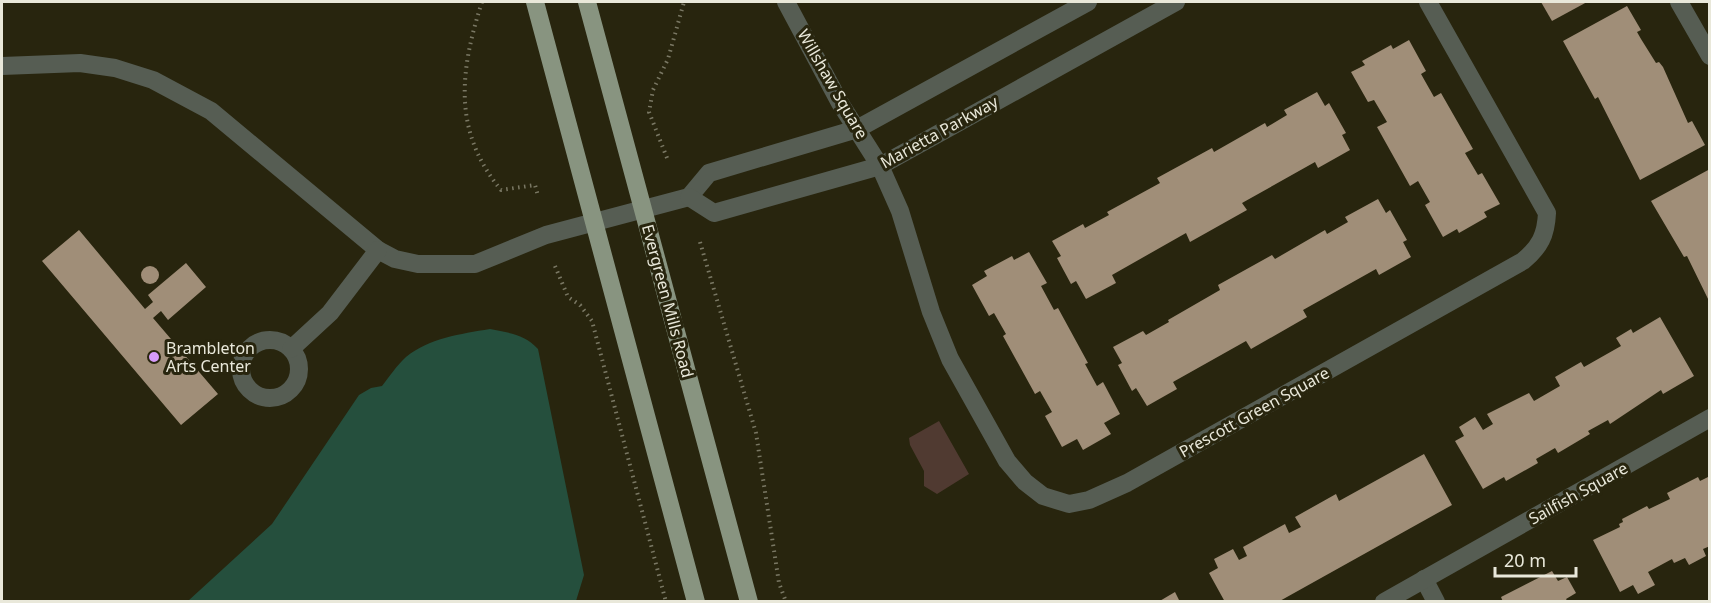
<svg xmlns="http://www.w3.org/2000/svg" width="1711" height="603" font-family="'Noto Sans',sans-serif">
  <rect width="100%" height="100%" fill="#28250e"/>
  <polygon fill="#503a31" points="939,421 969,474 937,494 924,486 924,471 910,445 909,438"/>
  <path fill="#254f3d" d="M490 329C509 333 525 334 538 349L584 575 576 601H188L272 524 359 395 371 388 382 386C389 377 397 365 406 357 430 338 460 334 490 329Z"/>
  <g fill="#a08e78">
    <polygon points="1541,2 1587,2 1552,21"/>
    <polygon points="1627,6 1641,30 1637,32 1641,39 1656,63 1659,62 1663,67 1688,123 1692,121 1705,145 1640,180 1598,97 1595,99 1563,41"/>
    <polygon points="1409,40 1426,71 1421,74 1434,97 1441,93 1473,149 1465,153 1478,175 1482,173 1500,204 1484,212 1487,217 1459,233 1457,229 1443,237 1425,205 1430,202 1418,181 1410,186 1377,127 1387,122 1374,100 1368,102 1351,72 1365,65 1362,61 1391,45 1393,49"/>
    <polygon points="1317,92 1325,106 1329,103 1346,133 1342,135 1350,150 1318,168 1315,162 1242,203 1247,210 1190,242 1186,233 1112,275 1116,283 1086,299 1076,281 1071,284 1057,258 1061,256 1052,241 1083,224 1085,228 1109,215 1107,212 1160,183 1157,178 1212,148 1214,152 1265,123 1267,127 1287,115 1284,110"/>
    <polygon points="1710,169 1710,303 1687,256 1684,257 1651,201"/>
    <polygon points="1378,199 1386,213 1390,210 1407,240 1403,242 1411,257 1379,275 1376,269 1303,310 1307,317 1251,349 1246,341 1173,382 1177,389 1147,406 1136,388 1132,391 1118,365 1122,363 1113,347 1143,331 1146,335 1169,322 1168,320 1220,290 1218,285 1272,255 1275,259 1325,230 1327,234 1348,222 1345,217"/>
    <polygon points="79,230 145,309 153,302 148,295 186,263 206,287 168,320 161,311 153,318 218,394 181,425 42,261"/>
    <polygon points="1029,252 1047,283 1041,286 1054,310 1058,308 1088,363 1085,364 1097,386 1103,382 1120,414 1104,423 1111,434 1083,450 1077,439 1062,447 1045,416 1052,412 1040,391 1035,394 1003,336 1006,334 994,313 989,316 972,285 987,276 984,271 1012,256 1014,260"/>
    <circle cx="150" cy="275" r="9"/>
    <polygon points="1660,317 1694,376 1663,394 1661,390 1610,424 1608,420 1588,431 1590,434 1558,453 1555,448 1536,459 1538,463 1506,481 1504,477 1483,489 1455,441 1464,436 1459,427 1475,417 1483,430 1493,424 1487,414 1529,393 1534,401 1560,386 1555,377 1581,362 1584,367 1621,346 1616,338 1631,329 1633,333"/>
    <polygon points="1424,454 1452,505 1278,602 1225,602 1209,573 1218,568 1214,559 1233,549 1239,560 1247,556 1243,547 1285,524 1289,533 1301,527 1295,517 1336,494 1339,501"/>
    <polygon points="1710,476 1710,546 1703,549 1706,556 1689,565 1685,558 1674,563 1672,559 1648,572 1655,585 1638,594 1633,585 1620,592 1593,540 1620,527 1619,524 1623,522 1622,519 1647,506 1649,509 1670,499 1667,493 1698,477 1700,481"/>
    <polygon points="1552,571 1558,581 1567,577 1576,593 1566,599 1568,602 1503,602 1501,597"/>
    <polygon points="1175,592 1180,602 1158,602"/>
  </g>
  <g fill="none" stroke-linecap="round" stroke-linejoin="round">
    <g stroke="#7a7864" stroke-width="4" stroke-dasharray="1.5 4.5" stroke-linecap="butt">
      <path d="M482 2C460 70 452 131 501 190L535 185 538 196"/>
      <polyline points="667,158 649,112 653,90 668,59 684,2"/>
      <polyline points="700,242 756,433 779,583 786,602"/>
      <polyline points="555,266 568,297 580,305 592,321 666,602"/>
    </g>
    <g stroke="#565d53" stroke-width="18">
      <path d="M786 2 840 103 880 166 900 211 931 312 950 359 1007 461 1025 482 1043 496 1069 504 1089 500 1127 483 1523 261C1540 247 1546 235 1547 213L1428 2"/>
      <polyline points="1679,2 1710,56"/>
      <polyline points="2,66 80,63 115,68 153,80 211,111 378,250 395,259 418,264 475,264 546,235 689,197 709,173 857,129 1088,2"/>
      <polyline points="689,197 714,213 880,166 1176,2"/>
      <circle cx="270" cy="369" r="29"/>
      <polyline points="291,349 330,313 378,250"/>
      <polyline points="1424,579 1436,602"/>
      <polyline points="1384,602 1710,418"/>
    </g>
    <g stroke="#889480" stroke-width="18">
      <polyline points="535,2 696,602"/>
      <polyline points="587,2 749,602"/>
    </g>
  </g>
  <circle fill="#d69bfa" stroke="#28250e" stroke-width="2" cx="154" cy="357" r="6"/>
  <g text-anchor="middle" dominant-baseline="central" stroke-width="6" stroke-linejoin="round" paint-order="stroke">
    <g font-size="16" fill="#e9e8da" stroke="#28250e">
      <text transform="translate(833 84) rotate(60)">Willshaw Square</text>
      <text transform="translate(939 132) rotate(-29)">Marietta Parkway</text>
      <text transform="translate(668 301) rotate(75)">Evergreen Mills Road</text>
      <text transform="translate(1254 412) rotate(-29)">Prescott Green Square</text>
      <text transform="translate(1578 493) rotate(-29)">Sailfish Square</text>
    </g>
    <g font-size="16" fill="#e9e8da" stroke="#28250e" text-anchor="start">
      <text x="166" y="348">Brambleton<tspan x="166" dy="18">Arts Center</tspan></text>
    </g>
  </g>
  <rect width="1711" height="603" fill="none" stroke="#e9e8da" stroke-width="6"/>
  <path d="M1495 567v9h81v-9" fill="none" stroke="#e9e8da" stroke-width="3"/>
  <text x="1504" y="567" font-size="18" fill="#e9e8da" stroke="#28250e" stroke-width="4.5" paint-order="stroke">20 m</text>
</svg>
